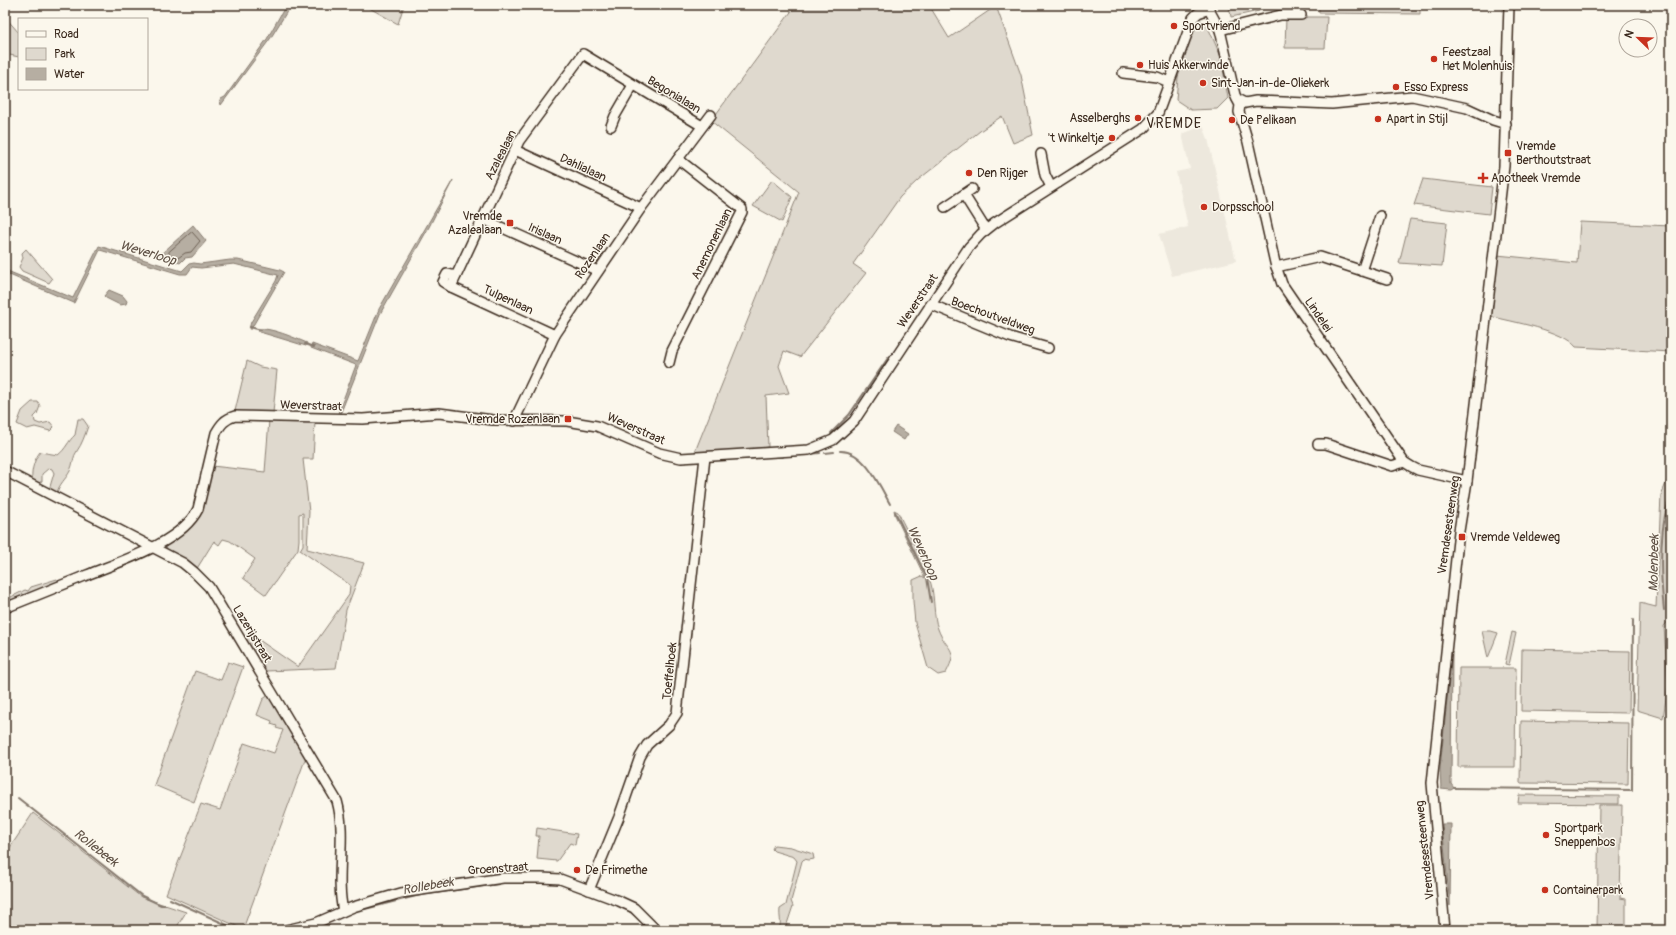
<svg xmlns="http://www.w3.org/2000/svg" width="1676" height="935" font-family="Pangolin,sans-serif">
  <rect width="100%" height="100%" fill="#fbf7ec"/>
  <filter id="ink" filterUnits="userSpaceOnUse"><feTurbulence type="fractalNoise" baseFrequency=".025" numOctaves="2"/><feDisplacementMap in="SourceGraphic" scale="8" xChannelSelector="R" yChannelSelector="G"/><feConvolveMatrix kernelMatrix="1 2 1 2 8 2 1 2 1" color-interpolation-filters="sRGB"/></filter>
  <g filter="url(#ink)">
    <polygon fill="#ede8dd" points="1203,126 1208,139 1236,261 1172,276 1159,234 1188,227 1176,172 1190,169 1182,134"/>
    <g fill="#dfd9ce" stroke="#8d8276">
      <polygon points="364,5 404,5 398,24"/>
      <polygon points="796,5 929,5 949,38 996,6 1021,75 1033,135 1013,143 1002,116 980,131 918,180 900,197 853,264 866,273 800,357 784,351 779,366 789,393 766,396 768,447 694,454 799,192 711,121"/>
      <polygon points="1229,5 1258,5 1259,11 1231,17"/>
      <polygon points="1319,5 1420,5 1420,14 1319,13"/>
      <polygon points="5,17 19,33 19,57 5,54"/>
      <polygon points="1286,17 1327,17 1325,48 1285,48"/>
      <polygon points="1200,21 1203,21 1207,25 1221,57 1228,98 1217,109 1191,110 1176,100 1178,77 1194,28 1197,22"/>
      <polygon points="1423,179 1492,187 1489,214 1414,205"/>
      <polygon points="772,180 792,197 782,222 753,206"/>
      <polygon points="1410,219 1447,223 1442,266 1399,263"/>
      <path d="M1580 222 1671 226V352L1576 347C1563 330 1512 322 1490 316L1497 255 1577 263Z"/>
      <polygon points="26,249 52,279 49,283 22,271 19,267 23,258 22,253"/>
      <polygon points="247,361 260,367 277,370 273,413 235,411"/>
      <polygon points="32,402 38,402 40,406 37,414 34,417 35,422 40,424 50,422 54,427 50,431 35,427 27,429 17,424 22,411"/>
      <path d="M78 419H83L88 426C85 435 82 444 77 451 73 456 73 465 70 471 66 479 59 484 57 493L49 490 54 473 52 469 49 468 42 474V481L37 484 32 479C31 470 35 458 40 452L58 455C66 449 68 441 75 435Z"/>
      <polygon points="269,420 315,422 313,459 303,459 309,512 307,549 364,563 346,610 336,668 266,671 244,638 249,633 298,667 349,595 350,585 300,550 303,545 303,513 299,514 299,540 298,549 266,595 243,578 255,559 230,541 223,539 219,545 214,541 196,570 167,551 166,543 197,517 212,466 265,472"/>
      <polygon points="1671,472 1671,618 1664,626 1668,686 1663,718 1637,710 1640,603 1656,607 1661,495"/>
      <path d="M894 510 898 512C909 537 924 559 931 584 935 599 933 615 938 629 946 651 960 647 946 673L938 675 928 668 915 623 913 601V580L922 576 925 578 895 515Z"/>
      <polygon points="57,579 59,584 5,606 5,600 25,590 28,591 31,587"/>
      <polygon points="1482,631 1491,631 1498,633 1488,658"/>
      <polygon points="1512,632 1516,633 1509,665 1505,664"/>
      <polygon points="1522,649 1630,651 1629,713 1521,711"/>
      <polygon points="228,662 243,667 194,802 154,785 195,671 221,680"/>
      <polygon points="1459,668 1516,668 1515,767 1458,767"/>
      <polygon points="269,695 306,757 243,929 166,894 201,804 220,810 244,743 274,753 283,730 276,728 277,726 271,724 272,721 257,715 263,699"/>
      <polygon points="1521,721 1629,723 1628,784 1520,783"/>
      <polygon points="1519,795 1619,796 1619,804 1518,803"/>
      <polygon points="1599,805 1622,805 1620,898 1626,899 1626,930 1597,930"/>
      <polygon points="33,813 141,897 186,912 175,930 5,930 5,846 9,849"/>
      <polygon points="537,828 577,834 575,845 570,843 557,861 537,859 539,836 536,836"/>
      <path d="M774 845 791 847 813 854 814 859 809 860 804 859 802 861 791 901 793 906 785 930H779C782 920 779 918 780 909L786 905 797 861 794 857 774 851 772 849Z"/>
      <path d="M320 925C326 925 330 924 333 930H307Z"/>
    </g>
    <g fill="#b6aea2" stroke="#85796d">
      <polygon points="286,5 291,5 270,39 221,105 220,101 221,99 225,97 267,39"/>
      <polygon points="453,180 429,227 380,314 341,412 339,416 337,416 356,365 311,348 312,344 358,361 379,309"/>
      <polygon points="193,225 206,241 192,257 185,258 180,263 159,256"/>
      <polygon points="99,246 182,271 189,264 194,263 200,264 230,260 238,260 280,270 284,272 251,329 249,329 251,322 276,281 278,275 234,264 201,268 192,267 187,274 180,274 100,250 74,303 5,273 5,270 73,298"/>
      <polygon points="109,290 123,296 127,301 126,304 120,305 106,298 104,296"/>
      <path d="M258 329C270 327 295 338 307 343L306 346 263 333 259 332Z"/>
      <polygon points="896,426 908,434 904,440 892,432"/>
      <polygon points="1452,651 1451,784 1454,788 1451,790 1441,789 1440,769"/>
      <polygon points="1442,824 1451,824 1450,906"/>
    </g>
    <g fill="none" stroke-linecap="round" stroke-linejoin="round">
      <polygon stroke="#6c5f53" stroke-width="1" points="192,232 200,241 191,252 185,253 178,258 169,255 169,252"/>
      <g stroke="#85796d" stroke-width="2">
        <polyline points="250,327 261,330"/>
        <polyline points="305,344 314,347"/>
        <polyline points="831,433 849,415 888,358"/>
        <path d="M840 451C864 450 880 486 890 504"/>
        <polyline points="825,453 834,452"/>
        <polyline points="809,454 820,453"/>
        <polyline points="790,456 796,455"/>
        <polyline points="769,457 783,457"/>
        <polyline points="733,459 736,459"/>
        <polyline points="741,459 761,458"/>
        <polyline points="718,460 727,460"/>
        <polyline points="895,512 927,578 931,602"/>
        <path d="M1664 610C1660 574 1658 529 1671 494"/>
        <polyline points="1454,788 1632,790 1633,620"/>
        <polyline points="18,798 142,896 161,905 166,905"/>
        <polyline points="170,899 238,930"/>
        <polyline points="361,910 420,895 499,884"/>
        <polyline points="628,910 638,918"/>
        <polyline points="265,930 285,926"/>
      </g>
      <g stroke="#3b2a1e" stroke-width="12">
        <g id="minor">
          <polyline points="1207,6 1220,30 1235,95 1240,105 1239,112 1248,142 1275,263 1282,284 1404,462 1412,467 1418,470 1467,481"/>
          <polyline points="1220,30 1281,15 1301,15"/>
          <polyline points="1123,73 1157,77 1169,82"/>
          <polyline points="1237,99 1245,103 1256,101 1332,104 1412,96 1467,108 1493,120 1506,124"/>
          <polyline points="611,126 615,116 633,85"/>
          <polyline points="515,150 641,208"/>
          <polyline points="1041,154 1045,175 1051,187"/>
          <polyline points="964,195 986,230"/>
          <polyline points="945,207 972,189"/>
          <polyline points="483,219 598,271"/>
          <polyline points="1276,267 1320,257 1387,279"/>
          <polyline points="1362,271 1380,216"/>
          <polyline points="456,276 447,274 443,282 451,287 555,335"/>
          <polyline points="451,287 519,141 583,54 702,126"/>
          <polyline points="930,304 1010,337 1048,348"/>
          <polyline points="669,363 672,351 742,212 742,209 678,159"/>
          <polyline points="514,421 555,335 641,208 711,115"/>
          <polyline points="1318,444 1326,444 1392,466 1404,462"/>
          <path d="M5 471 183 563 194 572 209 587 337 801C347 836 335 875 343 911"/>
          <path d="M5 608C32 597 60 586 87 575 121 561 181 543 198 509L216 433C221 424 225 419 235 416L363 419 439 413 493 420 567 421 597 426 659 453 681 458 809 450 833 440 854 421 969 247 981 234 995 223 1143 129 1158 113 1193 18 1198 13 1209 9"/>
          <polyline points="589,890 619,817 640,757 647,745 669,725 677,713 705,457"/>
          <polyline points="286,930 316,923 353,907 401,893 503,878 542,878 560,879 619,901 634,908 656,930"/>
          <polyline points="1445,930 1432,783 1459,531 1467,481 1504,166 1509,5"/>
        </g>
      </g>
      <use href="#minor" stroke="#fbf7ec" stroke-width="9"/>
    </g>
  </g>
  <g fill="#c8321e" stroke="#fbf7ec" stroke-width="1.5">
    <circle cx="1174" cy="26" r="4"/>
    <circle cx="1434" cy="59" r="4"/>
    <circle cx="1140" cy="65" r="4"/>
    <circle cx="1203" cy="83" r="4"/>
    <circle cx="1396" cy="87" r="4"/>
    <circle cx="1138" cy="118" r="4"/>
    <circle cx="1378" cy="119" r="4"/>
    <circle cx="1232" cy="120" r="4"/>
    <circle cx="1112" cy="138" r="4"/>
    <rect x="1504" y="149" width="8" height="8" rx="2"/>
    <circle cx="969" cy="173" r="4"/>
    <path d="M1481 172h4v4h4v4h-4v4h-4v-4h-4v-4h4z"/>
    <circle cx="1204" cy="207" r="4"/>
    <rect x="506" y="219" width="8" height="8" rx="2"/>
    <rect x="564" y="415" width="8" height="8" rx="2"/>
    <rect x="1458" y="533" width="8" height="8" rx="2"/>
    <circle cx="1546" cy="835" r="4"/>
    <circle cx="577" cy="870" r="4"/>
    <circle cx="1545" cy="890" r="4"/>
  </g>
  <g text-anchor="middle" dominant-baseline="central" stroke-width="3" stroke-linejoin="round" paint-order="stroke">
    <g font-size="12" fill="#3b2a1e" stroke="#fbf7ec" text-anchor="start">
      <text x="1182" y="26">Sportvriend</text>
      <text x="1442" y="52">Feestzaal<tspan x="1442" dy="14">Het Molenhuis</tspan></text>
      <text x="1148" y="65">Huis Akkerwinde</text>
      <text x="1211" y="83">Sint-Jan-in-de-Oliekerk</text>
      <text x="1404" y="87">Esso Express</text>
      <text x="1130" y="118" text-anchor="end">Asselberghs</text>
      <text x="1386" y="119">Apart in Stijl</text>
      <text x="1240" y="120">De Pelikaan</text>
      <text x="1104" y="138" text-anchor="end">'t Winkeltje</text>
      <text x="1516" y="146">Vremde<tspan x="1516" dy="14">Berthoutstraat</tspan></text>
      <text x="977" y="173">Den Rijger</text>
      <text x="1491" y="178">Apotheek Vremde</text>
      <text x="1212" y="207">Dorpsschool</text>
      <text x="502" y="216" text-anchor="end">Vremde<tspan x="502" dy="14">Azalealaan</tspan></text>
      <text x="560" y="419" text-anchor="end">Vremde Rozenlaan</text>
      <text x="1470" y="537">Vremde Veldeweg</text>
      <text x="1554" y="828">Sportpark<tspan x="1554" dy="14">Sneppenbos</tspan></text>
      <text x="585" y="870">De Frimethe</text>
      <text x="1553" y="890">Containerpark</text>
    </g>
    <g font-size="12" fill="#3b2a1e" stroke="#fbf7ec">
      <text transform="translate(674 95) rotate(31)">Begonialaan</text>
      <text transform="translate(501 155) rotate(-63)">Azalealaan</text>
      <text transform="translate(583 168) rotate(25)">Dahlialaan</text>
      <text transform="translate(545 234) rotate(24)">Irislaan</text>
      <text transform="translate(712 244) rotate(-64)">Anemonenlaan</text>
      <text transform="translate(593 256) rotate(-56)">Rozenlaan</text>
      <text transform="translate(508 300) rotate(25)">Tulpenlaan</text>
      <text transform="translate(918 301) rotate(-56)">Weverstraat</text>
      <text transform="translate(1318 315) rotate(56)">Lindelei</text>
      <text transform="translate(993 316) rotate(20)">Boechoutveldweg</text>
      <text transform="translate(311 406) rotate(2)">Weverstraat</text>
      <text transform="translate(636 429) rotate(24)">Weverstraat</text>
      <text transform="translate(1449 525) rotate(-82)">Vremdesesteenweg</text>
      <text transform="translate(252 634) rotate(59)">Lazerijstraat</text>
      <text transform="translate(670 671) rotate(-84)">Toeffelhoek</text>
      <text transform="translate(1425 850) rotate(-96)">Vremdesesteenweg</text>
      <text transform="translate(498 869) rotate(-4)">Groenstraat</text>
    </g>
    <g font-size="13" font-style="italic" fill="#605246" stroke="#fbf7ec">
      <text transform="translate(148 253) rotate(17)">Weverloop</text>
      <text transform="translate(923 553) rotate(66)">Weverloop</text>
      <text transform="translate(1654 563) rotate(-89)">Molenbeek</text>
      <text transform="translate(96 848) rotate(38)">Rollebeek</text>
      <text transform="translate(428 886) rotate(-10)">Rollebeek</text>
    </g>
    <g font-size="14" letter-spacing="1" fill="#3b2a1e" stroke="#fbf7ec">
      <text x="1174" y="123">VREMDE</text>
    </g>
  </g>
  <rect width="1676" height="935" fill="none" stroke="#fbf7ec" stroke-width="20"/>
  <rect x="10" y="10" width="1656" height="915" fill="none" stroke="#3b2a1e" stroke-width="1.5" filter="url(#ink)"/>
  <rect x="18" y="18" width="130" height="72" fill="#fbf7ec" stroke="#aea59a"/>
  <rect x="26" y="31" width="20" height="6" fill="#fbf7ec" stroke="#aea59a"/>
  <text x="54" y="38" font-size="12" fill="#3b2a1e">Road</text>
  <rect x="26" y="48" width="20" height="12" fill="#dfd9ce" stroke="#aea59a"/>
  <text x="54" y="58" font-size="12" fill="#3b2a1e">Park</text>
  <rect x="26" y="68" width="20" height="12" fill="#b6aea2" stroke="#aea59a"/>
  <text x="54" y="78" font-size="12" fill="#3b2a1e">Water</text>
  <g transform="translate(1638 38) rotate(293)"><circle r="19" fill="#fbf7ec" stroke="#aea59a"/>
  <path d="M0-3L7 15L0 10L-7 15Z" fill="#c8321e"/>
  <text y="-6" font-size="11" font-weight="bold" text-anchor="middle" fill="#3b2a1e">N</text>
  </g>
</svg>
